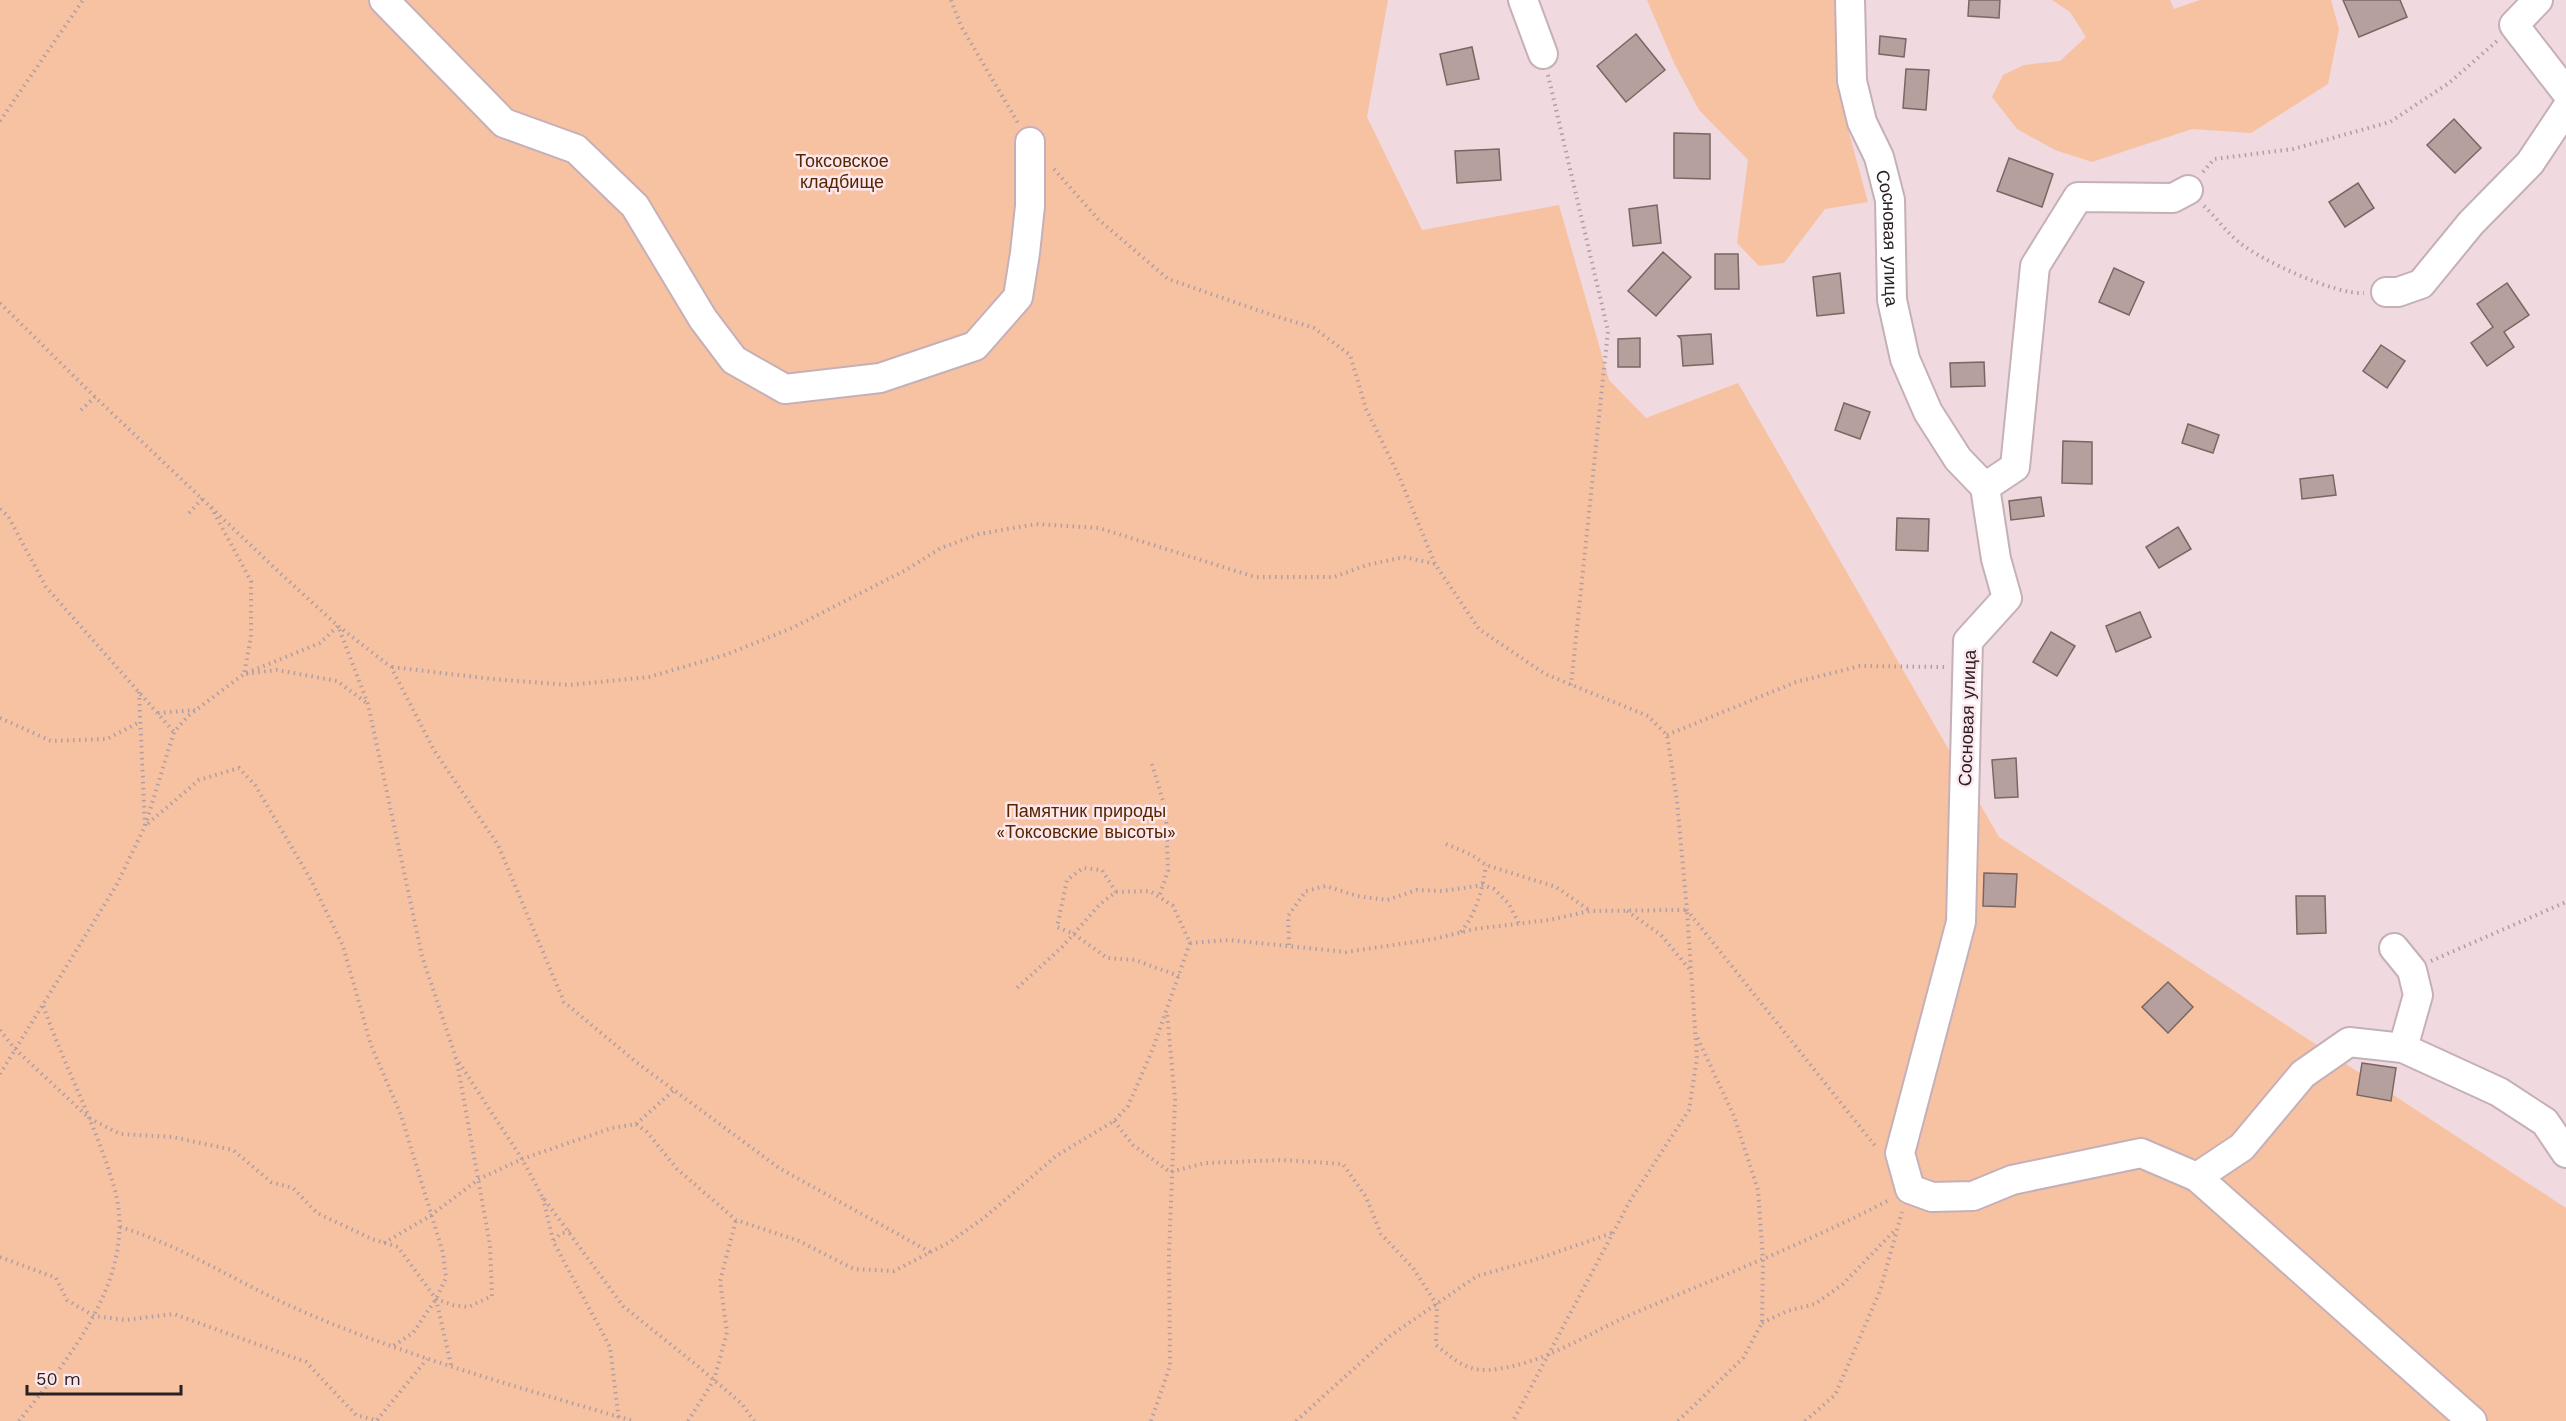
<svg xmlns="http://www.w3.org/2000/svg" width="2566" height="1421" font-family="'Work Sans',sans-serif">
  <rect width="100%" height="100%" fill="#f0d9df"/>
  <g fill="#f7c2a2">
    <polygon points="0,0 1388,0 1367,117 1422,230 1559,205 1609,380 1646,418 1738,383 1999,837 2566,1208 2566,1421 0,1421"/>
    <polygon points="1647,0 1841,0 1840,75 1849,133 1868,202 1825,209 1784,263 1759,266 1737,243 1748,160 1699,110 1674,63"/>
    <polygon points="2052,0 2170,0 2174,9 2200,0 2331,0 2339,29 2328,84 2251,133 2192,129 2092,162 2055,150 2017,129 1992,97 2003,75 2024,65 2060,61 2086,37 2070,12"/>
  </g>
  <g fill="#b6a09d" stroke="#7a6663" stroke-width="1.5">
    <polygon points="1969,0 2000,0 1999,18 1968,16"/>
    <polygon points="2343,0 2400,0 2407,17 2359,37"/>
    <polygon points="1636,34 1665,70 1626,102 1597,66"/>
    <polygon points="1880,36 1906,39 1904,57 1879,54"/>
    <polygon points="1472,47 1479,79 1447,85 1440,54"/>
    <polygon points="1906,69 1929,70 1926,110 1903,108"/>
    <polygon points="2454,119 2481,148 2455,173 2427,145"/>
    <polygon points="1674,133 1710,134 1710,179 1674,178"/>
    <polygon points="1499,149 1501,180 1457,183 1455,151"/>
    <polygon points="2009,158 2053,174 2042,207 1997,191"/>
    <polygon points="2358,183 2374,208 2345,227 2329,202"/>
    <polygon points="1657,205 1661,243 1633,246 1629,209"/>
    <polygon points="1663,252 1691,277 1656,316 1628,291"/>
    <polygon points="1715,254 1738,254 1739,289 1715,289"/>
    <polygon points="2114,268 2144,282 2129,315 2099,302"/>
    <polygon points="1840,273 1844,313 1817,316 1813,277"/>
    <polygon points="2507,283 2529,315 2504,332 2514,347 2487,366 2471,343 2493,327 2477,304"/>
    <polygon points="1711,334 1713,364 1683,366 1681,339 1678,336"/>
    <polygon points="1640,338 1640,367 1618,367 1618,339"/>
    <polygon points="2381,345 2405,361 2387,388 2363,371"/>
    <polygon points="1984,362 1985,386 1951,387 1950,363"/>
    <polygon points="1844,403 1870,412 1860,439 1835,430"/>
    <polygon points="2188,424 2219,435 2213,453 2182,443"/>
    <polygon points="2063,441 2092,442 2092,484 2062,483"/>
    <polygon points="2333,475 2336,495 2302,499 2300,479"/>
    <polygon points="2041,497 2044,516 2011,520 2009,501"/>
    <polygon points="1897,518 1929,519 1928,551 1896,550"/>
    <polygon points="2178,527 2191,549 2159,568 2146,547"/>
    <polygon points="2140,612 2151,637 2116,652 2106,626"/>
    <polygon points="2051,632 2075,646 2057,676 2033,662"/>
    <polygon points="2016,758 2018,797 1995,798 1992,760"/>
    <polygon points="1984,873 2017,874 2015,907 1983,906"/>
    <polygon points="2296,896 2325,896 2326,933 2297,934"/>
    <polygon points="2168,982 2193,1007 2168,1033 2142,1007"/>
    <polygon points="2362,1063 2396,1068 2391,1101 2357,1095"/>
  </g>
  <g fill="none" stroke-linecap="round" stroke-linejoin="round">
    <g stroke="#c6b0b7" stroke-width="32">
      <g id="minor">
        <polyline points="384,0 504,123 576,149 635,206 703,319 734,360 785,389 880,378 975,346 1018,297 1025,253 1030,206 1030,142"/>
        <polyline points="1523,0 1543,54"/>
        <path id="s1" d="M1850 0 1852 81 1862 122 1879 157 1890 200 1892 300 1905 359 1928 412 1958 459 1985 487 1996 559 2007 598 1968 641 1961 922 1900 1153 1910 1189 1932 1197 1973 1196 2012 1180 2141 1153 2197 1177 2472 1421"/>
        <polyline points="2538,0 2514,25 2566,92"/>
        <polyline points="2386,292 2398,292 2421,284 2471,223 2530,163 2566,109"/>
        <polyline points="1985,487 2015,467 2035,266 2078,197 2173,198 2188,190"/>
        <polyline points="2394,948 2412,970 2418,995 2403,1048"/>
        <polyline points="2197,1177 2242,1147 2303,1074 2349,1042 2403,1048 2499,1092 2545,1122 2566,1153"/>
      </g>
    </g>
    <g stroke="#b09ea3" stroke-width="4" stroke-dasharray="1.5 4.5" stroke-linecap="butt">
      <polyline points="951,0 961,26 1018,123"/>
      <polyline points="1548,75 1608,331 1571,685"/>
      <polyline points="0,121 83,0"/>
      <polyline points="1054,169 1098,219 1168,279 1269,314 1314,328 1350,355 1366,409 1399,476 1435,564 1479,629 1545,674 1648,716 1667,735 1677,801 1687,910 1876,1147"/>
      <polyline points="2203,172 2214,159 2293,149 2390,122 2449,83 2497,41"/>
      <path d="M2204 206C2216 217 2227 233 2240 243 2262 261 2336 295 2364 293"/>
      <polyline points="0,303 95,397 280,573 338,626 391,667 434,750 498,845 564,1002 636,1062 779,1168 930,1252"/>
      <polyline points="81,410 95,397"/>
      <polyline points="211,507 251,581 251,637 244,674 277,670 337,681 368,704"/>
      <polyline points="0,509 8,516 46,587 174,732"/>
      <polyline points="189,513 203,498"/>
      <polyline points="392,667 492,679 569,685 649,677 728,654 792,628 906,570 941,548 979,534 1036,524 1099,528 1255,577 1334,577 1367,565 1404,557 1435,564"/>
      <polyline points="139,692 145,826 199,780 239,768 255,785 311,880 343,946 371,1045 401,1115 443,1253 446,1278 436,1299 413,1333 393,1346"/>
      <polyline points="158,713 195,710"/>
      <polyline points="0,718 51,741 107,739 140,722"/>
      <polyline points="1667,735 1796,682 1860,666 1945,667"/>
      <polyline points="1152,764 1166,811 1168,871 1159,897"/>
      <polyline points="1446,844 1472,855 1486,865 1556,887 1589,910"/>
      <polyline points="1116,892 1102,870 1083,868 1067,880 1057,927 1074,934 1107,958 1135,960 1179,976"/>
      <polyline points="1627,911 1661,935 1691,971"/>
      <path d="M1461 932C1477 911 1482 892 1486 865"/>
      <polyline points="1190,943 1229,940 1346,952 1434,939 1475,929 1549,920 1590,911 1687,910 1697,1058 1689,1110 1631,1199 1513,1421"/>
      <polyline points="1289,945 1288,916 1306,891 1326,886 1357,896 1387,900 1417,890 1443,891 1483,885 1494,889 1509,904 1519,924"/>
      <polyline points="2431,961 2566,902"/>
      <polyline points="0,1030 15,1049 89,1118 120,1134 172,1137 233,1150 271,1182 293,1188 317,1213 372,1239 398,1247 436,1299 453,1305 468,1307 492,1296 490,1245 457,1062"/>
      <polyline points="0,1074 116,886 145,826 174,732 188,716 244,674 320,643 338,626 368,704 422,956 456,1058 522,1159 542,1196 623,1306 700,1368 742,1404 754,1421"/>
      <path d="M1114 1121 1133 1145 1170 1172 1205 1163 1283 1160 1343 1164 1366 1197 1381 1234 1413 1268 1437 1305 1436 1345C1456 1361 1469 1374 1497 1369 1547 1362 1587 1334 1632 1314 1719 1277 1807 1243 1891 1199"/>
      <polyline points="636,1124 673,1091"/>
      <polyline points="543,1198 553,1240"/>
      <path d="M120 1227C183 1246 238 1283 297 1309 404 1356 521 1388 633 1421"/>
      <polyline points="570,1231 560,1234 553,1241 610,1347 619,1421"/>
      <polyline points="384,1243 430,1216 479,1179 522,1159 612,1128 636,1124 647,1132 677,1169 736,1220 799,1241 854,1269 894,1271 948,1243 984,1218 1056,1156 1114,1121 1128,1106 1153,1048 1190,943 1173,906 1150,891 1116,892 1100,904 1062,947 1017,988"/>
      <polyline points="0,1257 56,1278 67,1300 94,1316 126,1320 174,1314 306,1362 356,1415 379,1421"/>
      <polyline points="436,1299 451,1365"/>
      <polyline points="1762,1323 1787,1311 1815,1304 1843,1284 1896,1229"/>
      <polyline points="377,1420 427,1359"/>
      <path d="M19 1421C69 1358 140 1274 114 1187 96 1124 64 1066 43 1005"/>
      <polyline points="688,1421 714,1380 727,1332 720,1281 736,1220"/>
      <polyline points="1151,1421 1170,1366 1169,1254 1175,1099 1167,1013"/>
      <polyline points="1296,1421 1390,1336 1477,1276 1534,1260 1612,1233"/>
      <polyline points="1678,1421 1743,1358 1762,1323 1763,1260 1758,1190 1734,1116 1697,1037"/>
      <polyline points="1805,1421 1835,1395 1880,1291 1902,1212"/>
    </g>
    <use href="#minor" stroke="#fff" stroke-width="28"/>
  </g>
  <g text-anchor="middle" dominant-baseline="central" stroke-width="5" stroke-linejoin="round" paint-order="stroke">
    <g font-size="18" fill="#552701" stroke="#fde6ec">
      <text x="842" y="160">Токсовское<tspan x="842" dy="21">кладбище</tspan></text>
      <text x="1086" y="810">Памятник природы<tspan x="1086" dy="21">«Токсовские высоты»</tspan></text>
    </g>
    <g font-size="18" fill="#292123" stroke="#fde6ec">
      <text stroke="none"><textPath href="#s1" startOffset="244">Сосновая улица</textPath></text>
      <text transform="translate(1967 718) rotate(-88)">Сосновая улица</text>
    </g>
  </g>
  <path d="M27 1385v9h154v-9" fill="none" stroke="#292123" stroke-width="3"/>
  <text x="36" y="1385" font-size="18" fill="#292123" stroke="#fde6ec" stroke-width="4.5" paint-order="stroke">50 m</text>
</svg>
